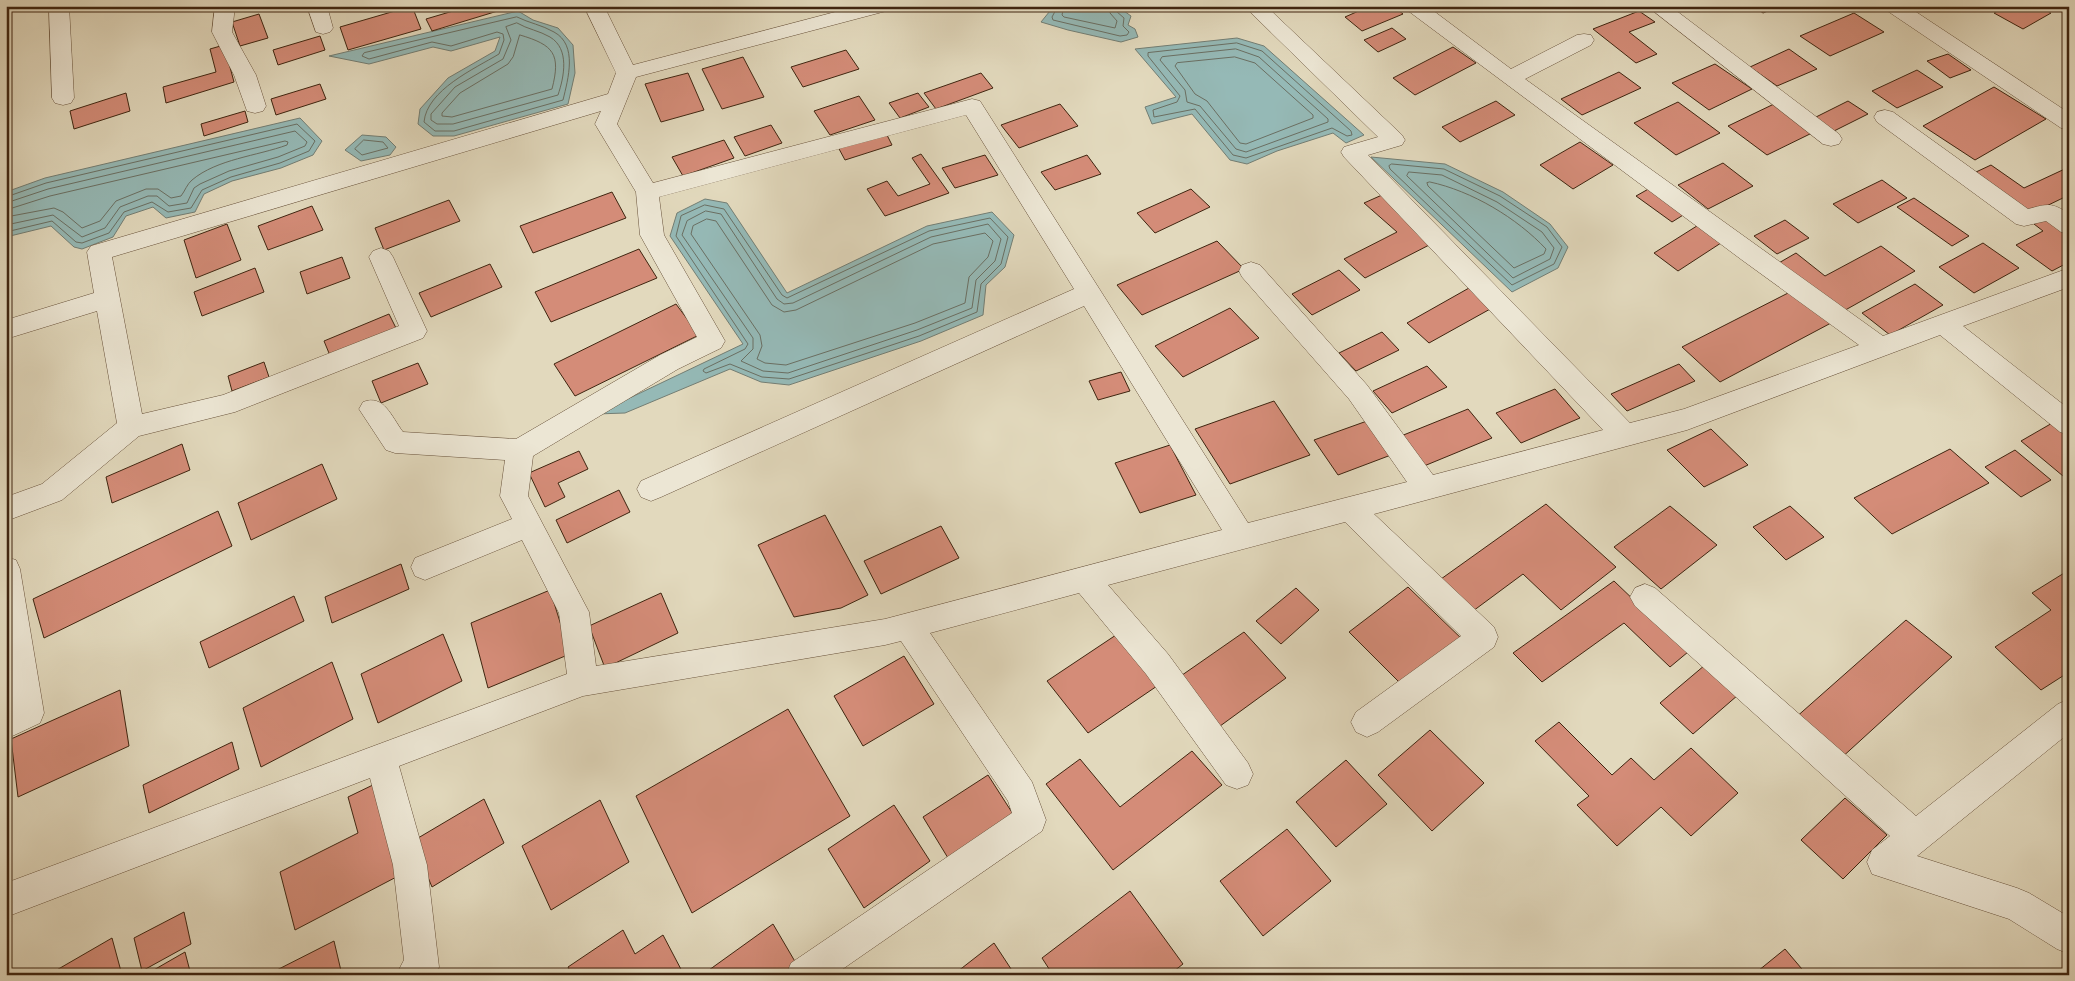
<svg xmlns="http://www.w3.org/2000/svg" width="2075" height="981" font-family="Alegreya,serif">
  <rect width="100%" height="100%" fill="#e2d9bd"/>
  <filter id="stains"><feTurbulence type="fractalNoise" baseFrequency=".004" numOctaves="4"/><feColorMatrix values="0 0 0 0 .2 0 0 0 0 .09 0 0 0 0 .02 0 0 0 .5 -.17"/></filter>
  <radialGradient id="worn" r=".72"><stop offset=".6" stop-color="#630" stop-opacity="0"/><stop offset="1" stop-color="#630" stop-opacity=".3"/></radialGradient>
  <g fill="#95b9b6" stroke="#737e74">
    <polygon points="1054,6 1117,6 1131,16 1128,25 1135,29 1138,37 1121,42 1068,30 1041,22"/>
    <polygon points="518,11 533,20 558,28 573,45 575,73 568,104 454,136 433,136 418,124 420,109 448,78 495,51 500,37 451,51 433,47 369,64 329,56"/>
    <polygon points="1237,38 1264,46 1364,135 1346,143 1333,133 1277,151 1247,164 1230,160 1192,114 1152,124 1145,107 1176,97 1135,49"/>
    <polygon points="300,118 322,141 313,155 281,168 232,181 204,194 195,212 166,218 153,207 126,216 113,237 82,249 74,247 51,226 6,237 6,192 45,178"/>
    <polygon points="362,135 386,137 396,147 390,155 361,161 345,150"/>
    <polygon points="1371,157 1445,164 1503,192 1550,224 1568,247 1558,268 1512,292"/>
    <polygon points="705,199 727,203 787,293 927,226 992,212 1014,235 1005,267 986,285 983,315 921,341 789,385 761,382 730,369 625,413 596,414 743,344 670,236 677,213"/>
  </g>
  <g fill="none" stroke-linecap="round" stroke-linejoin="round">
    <g stroke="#6a6f63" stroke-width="1">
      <polyline points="1058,6 1052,17 1053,20 1120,36 1127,35 1129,32 1123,26 1124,18 1116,11 1115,6"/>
      <polyline points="1064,6 1062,15 1064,17 1115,28 1117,21 1110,13 1109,6"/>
      <path d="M517 17C529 23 542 25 554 32 578 45 568 79 563 100L454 131H435L424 122C427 90 474 69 499 54L504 40 503 34 497 32 451 46 432 42 369 59 362 56 364 53Z"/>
      <path d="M517 23C527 29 540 31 550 37 570 49 564 77 558 95L453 124H437L431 120V114L455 87 503 59 511 40 506 27Z"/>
      <path d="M520 35C554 45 561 54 552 89L452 117 442 116V113L460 93 508 64 513 57Z"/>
      <polygon points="1237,43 1262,51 1351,131 1352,135 1347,136 1332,128 1246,158 1233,155 1195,109 1154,117 1153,110 1177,102 1180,96 1148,56 1148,53"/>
      <polygon points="1236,49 1259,57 1328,119 1328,122 1246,152 1236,149 1200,106 1187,102 1185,90 1160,60 1162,57"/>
      <polygon points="1235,57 1255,63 1313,115 1313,118 1246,144 1240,143 1207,101 1195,94 1175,66 1177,63"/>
      <polygon points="364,140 383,142 388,148 362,155 355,149"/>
      <polygon points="1392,164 1444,169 1500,196 1547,227 1562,247 1554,264 1512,285 1390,169 1389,166"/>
      <polygon points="1409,172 1442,175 1497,202 1542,232 1554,248 1550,259 1513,278 1407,176"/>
      <path d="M1430 182C1472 191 1517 218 1546 249L1544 254 1514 268 1428 186 1427 183Z"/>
      <polyline points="6,197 46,183 297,124 315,141 309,151 280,163 231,177 202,190 191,208 168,212 152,202 124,212 109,233 82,243 76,242 52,221 6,232"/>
      <polyline points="6,203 48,189 295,131 307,142 305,146 278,157 229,171 200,184 194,188 187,203 169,206 157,196 148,196 120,207 105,228 82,237 53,215 6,225"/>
      <polygon points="705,205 724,209 782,295 787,298 929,231 990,218 1008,237 1001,264 981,284 977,312 919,336 789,379 762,377 730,364 706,373 703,371 704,369 745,349 748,344 676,236 681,216"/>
      <path d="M6 210 50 196 285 141 288 142 287 145C257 156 217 159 192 180 187 184 185 191 181 196L171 198 158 189H146L116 201 100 221 82 228 63 212 54 208 6 217"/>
      <polygon points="706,211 721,214 777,299 784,304 793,303 931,237 988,224 1001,239 995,261 976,280 972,308 917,330 788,373 763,371 741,361 753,349 753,338 682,235 687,221"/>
      <polygon points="707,219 716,221 772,305 784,312 796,310 933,244 985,233 993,241 988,257 969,277 965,303 915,323 786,365 765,363 757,359 762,346 760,335 691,234 693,226"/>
    </g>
  </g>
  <g fill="#d48c78" stroke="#3f2510">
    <polygon points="412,6 421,29 348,50 340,27"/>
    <polygon points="470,6 499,6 501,10 432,31 426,19"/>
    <polygon points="1370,6 1393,6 1403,14 1362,31 1345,17"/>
    <polygon points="1666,6 1693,6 1675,13"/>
    <polygon points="1753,6 1780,6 1763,13"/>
    <polygon points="2007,6 2038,6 2051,13 2023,29 1994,13"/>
    <polygon points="1639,11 1655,22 1629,32 1657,54 1636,63 1593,29"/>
    <polygon points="1854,13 1884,32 1830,56 1800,36"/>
    <polygon points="259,14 268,38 240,46 232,22"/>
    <polygon points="1392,28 1406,39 1378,52 1364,40"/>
    <polygon points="320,36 325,50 278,65 273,50"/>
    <polygon points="224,45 234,82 166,103 163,87 216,72 210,49"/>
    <polygon points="1453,47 1476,63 1415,95 1393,78"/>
    <polygon points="1789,49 1817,69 1777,86 1750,67"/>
    <polygon points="846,50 859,69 803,87 791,67"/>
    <polygon points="1948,54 1971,70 1950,78 1927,61"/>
    <polygon points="743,57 764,97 722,109 702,69"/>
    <polygon points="1715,64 1752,89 1709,110 1672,83"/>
    <polygon points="1917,70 1943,87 1897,108 1872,91"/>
    <polygon points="1619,72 1641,88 1582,115 1561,99"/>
    <polygon points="688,73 704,110 661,122 645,84"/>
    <polygon points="981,73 993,88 936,109 924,93"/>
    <polygon points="320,84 326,99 276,115 271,99"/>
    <polygon points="1994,87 2046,119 1975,160 1923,126"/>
    <polygon points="126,93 130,111 74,129 70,111"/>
    <polygon points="918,93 929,107 900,118 889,103"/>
    <polygon points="859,96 875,120 830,135 814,111"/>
    <polygon points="1496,101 1515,115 1460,142 1442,127"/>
    <polygon points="1848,101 1868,114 1830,133 1810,120"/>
    <polygon points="1678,102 1720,133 1676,155 1634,123"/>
    <polygon points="1060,104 1078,126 1019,148 1001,125"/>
    <polygon points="1774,104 1814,132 1767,155 1728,126"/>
    <polygon points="245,111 248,122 204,136 201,124"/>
    <polygon points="771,125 782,143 745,156 734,137"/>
    <polygon points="886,133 892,145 845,160 838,147"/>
    <polygon points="724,140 734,158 683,176 672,157"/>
    <polygon points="1580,142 1613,165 1573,189 1540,165"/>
    <polygon points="921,154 949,193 885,216 867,189 887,181 898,196 930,184 912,158"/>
    <polygon points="985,155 998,175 955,188 942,168"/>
    <polygon points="1087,155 1101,174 1055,190 1041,172"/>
    <polygon points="1723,163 1753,186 1708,209 1678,185"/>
    <polygon points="1991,165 2024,188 2069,167 2069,195 2032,213 1976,172"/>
    <polygon points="1882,180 1907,198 1858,223 1833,204"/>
    <polygon points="1652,187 1688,212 1672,222 1636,196"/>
    <polygon points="1191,189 1210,207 1155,233 1137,213"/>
    <polygon points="612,192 626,218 533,253 520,226"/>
    <polygon points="1382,195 1435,242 1365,278 1344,259 1397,232 1364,203"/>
    <polygon points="1914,198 1969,236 1952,246 1897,207"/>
    <polygon points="449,200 460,221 384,250 375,228"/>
    <polygon points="312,206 323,230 268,250 258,226"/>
    <polygon points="2045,218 2069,235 2069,262 2052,271 2016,245 2043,231 2034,224"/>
    <polygon points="1785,220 1809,238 1777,254 1754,236"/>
    <polygon points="227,224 241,260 196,278 184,240"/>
    <polygon points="1700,224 1724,241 1678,271 1654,253"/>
    <polygon points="1217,241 1244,269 1142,315 1117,285"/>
    <polygon points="1983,243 2019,268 1974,293 1939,267"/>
    <polygon points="1881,246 1915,271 1840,313 1777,264 1796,253 1825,276"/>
    <polygon points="639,249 657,278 551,322 535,292"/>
    <polygon points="342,257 350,278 307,294 300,272"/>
    <polygon points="490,264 502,287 431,317 419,293"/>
    <polygon points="255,268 264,292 202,316 194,292"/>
    <polygon points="1339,270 1360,290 1312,315 1292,294"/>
    <polygon points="1915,284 1943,305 1890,335 1862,313"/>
    <polygon points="1469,288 1492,308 1429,343 1407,323"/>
    <polygon points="1792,291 1831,323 1720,382 1682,347"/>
    <polygon points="676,304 699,335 575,396 554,364"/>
    <polygon points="1230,308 1259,338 1183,377 1155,346"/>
    <polygon points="389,314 397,330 331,358 324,341"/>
    <polygon points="1382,332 1399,350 1356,371 1339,353"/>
    <polygon points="264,362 269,377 232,391 228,376"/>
    <polygon points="418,363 428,384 381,403 372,381"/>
    <polygon points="1679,364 1695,381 1627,411 1611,394"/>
    <polygon points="1427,366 1447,387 1392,413 1373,391"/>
    <polygon points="1121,372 1130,391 1098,400 1089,381"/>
    <polygon points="1555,389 1580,418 1521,443 1496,413"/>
    <polygon points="1274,401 1310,455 1230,484 1195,429"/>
    <polygon points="1468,409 1492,438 1424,466 1401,436"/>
    <polygon points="1367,421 1391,455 1338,475 1314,440"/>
    <polygon points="2054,422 2069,434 2069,472 2063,476 2021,441"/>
    <polygon points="1711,429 1748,465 1704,487 1667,450"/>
    <polygon points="182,444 190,470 112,503 106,477"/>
    <polygon points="1170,445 1196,495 1140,513 1115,463"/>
    <polygon points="1950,449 1989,483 1892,534 1854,498"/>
    <polygon points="2015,450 2051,480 2021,497 1985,467"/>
    <polygon points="579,451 588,469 558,483 565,497 545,507 529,473"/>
    <polygon points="322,464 337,499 251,540 238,503"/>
    <polygon points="619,490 630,512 567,543 556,520"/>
    <polygon points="1546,504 1616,567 1561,610 1523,574 1473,611 1441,579"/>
    <polygon points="1670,506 1717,545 1661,589 1614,547"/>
    <polygon points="1790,506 1824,537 1786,560 1753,527"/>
    <polygon points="218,511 232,546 44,638 33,599"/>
    <polygon points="825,515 868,595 841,608 794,617 758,545"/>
    <polygon points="941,526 959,558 881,594 864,561"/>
    <polygon points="401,564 409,589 332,623 325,597"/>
    <polygon points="2069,570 2069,672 2041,690 1995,647 2051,610 2032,593"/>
    <polygon points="1614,581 1688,652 1670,667 1624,623 1542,682 1513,653"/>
    <polygon points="1408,587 1464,641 1406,689 1349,632"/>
    <polygon points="1296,588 1319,610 1281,644 1256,621"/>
    <polygon points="550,590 570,654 488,688 471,623"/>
    <polygon points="661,593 678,633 605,668 589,626"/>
    <polygon points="294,596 304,621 209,668 200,642"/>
    <polygon points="1906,620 1952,657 1839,760 1794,719"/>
    <polygon points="1244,632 1286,678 1216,729 1175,680"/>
    <polygon points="1119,633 1160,684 1088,733 1047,681"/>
    <polygon points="443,634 462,681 378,723 361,674"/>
    <polygon points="904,656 934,704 863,746 834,696"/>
    <polygon points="332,662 353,719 261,767 243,708"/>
    <polygon points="1705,665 1738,695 1693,734 1660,703"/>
    <polygon points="6,669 14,706 6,710"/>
    <polygon points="120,690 129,746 18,797 11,739"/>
    <polygon points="788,709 850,816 692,913 636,796"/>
    <polygon points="1559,722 1612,775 1631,758 1654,780 1691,748 1738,793 1691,836 1661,807 1617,846 1577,805 1589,796 1535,741"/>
    <polygon points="1430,730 1484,783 1432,831 1378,775"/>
    <polygon points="232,742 239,769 149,813 143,785"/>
    <polygon points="1192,751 1222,785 1113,870 1046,784 1080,759 1120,807"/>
    <polygon points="1346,760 1387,804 1336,847 1296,802"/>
    <polygon points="988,775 1013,814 948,858 923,817"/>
    <polygon points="377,783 404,873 295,930 280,872 358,833 348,797"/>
    <polygon points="1845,798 1887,835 1843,879 1801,840"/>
    <polygon points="484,799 504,843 432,887 413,841"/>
    <polygon points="600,800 629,862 551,910 522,846"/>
    <polygon points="894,805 930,861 864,908 828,849"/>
    <polygon points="1287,829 1331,881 1263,936 1220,881"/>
    <polygon points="1130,891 1183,964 1169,975 1053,975 1042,958"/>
    <polygon points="184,912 191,944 142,971 134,938"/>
    <polygon points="773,924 800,970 793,975 711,975 709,970"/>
    <polygon points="623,930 635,954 663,935 684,975 572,975 568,967"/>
    <polygon points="112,938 122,975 48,975"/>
    <polygon points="334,941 342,975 267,975"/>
    <polygon points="994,943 1015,975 953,975"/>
    <polygon points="1785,949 1807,975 1753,975"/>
    <polygon points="185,952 191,975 153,975 152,971"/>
  </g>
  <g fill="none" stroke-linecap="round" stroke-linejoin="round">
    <g stroke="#68523b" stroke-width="1">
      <g id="minor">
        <polygon points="49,6 69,6 74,98 71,103 63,105 55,103 52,98"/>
        <polygon points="215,6 235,6 232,32 256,75 266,106 263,111 255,113 247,111 234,75 212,32"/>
        <polygon points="307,6 327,6 333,28 330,32 323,34 316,32"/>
        <path d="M584 6H604L633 65 858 6H893L890 10 636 77 617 124 653 183 972 99 980 101 1248 523 1407 482 1349 399 1242 277 1239 271 1242 265 1251 262 1260 265 1367 385 1433 475 1603 430 1344 157 1341 152 1344 147 1378 137 1244 6H1266L1402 135 1405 140 1402 145 1368 155 1630 423 1684 409 1859 345 1742 260 1407 10 1404 6H1427L1511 69 1577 35 1584 34 1591 35 1594 40 1591 45 1525 79 1883 336 2069 268V287L1963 326 2069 409V435L2060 432 1940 335 1687 430 1374 514 1494 627 1498 637 1494 647 1378 732 1367 737 1356 732 1351 722 1356 712 1461 636 1345 522 1108 585 1168 654 1248 763 1253 774 1248 785 1237 789 1226 785 1146 674 1079 593 930 633 1032 782 1046 820 1042 831 834 975H786L791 963 1012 813 1008 801 901 641 885 645 583 696 399 766 427 865 439 967 436 975H396L404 960 393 865 370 778 6 917V883L567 674 559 613 522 540 425 580 415 576 411 567 415 558 512 519 500 496 505 460 395 453 386 450 359 409 363 402C384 394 391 416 403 432L516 439 660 355 697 337 640 235 636 192 595 124 601 111 112 257 142 414 223 395 399 326 369 257 373 251 381 248 389 251 393 257 427 331 423 338 235 412 139 436 62 500 6 521V497L42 484 117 423 97 311 6 339V320L94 293 87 252 91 246 608 94 616 73ZM966 115 1074 289 641 481 637 489 641 497 651 501 661 497 1084 306 1222 530 885 619 596 666 589 612 528 496 533 456 678 369 721 348 725 341 664 235 659 197Z"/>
        <polygon points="1647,6 1670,6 1839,134 1842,139 1839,144 1831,146 1823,144"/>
        <polygon points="1883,6 1907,6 2069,113 2069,130 2061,128 1886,10"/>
        <path d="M1885 110 1893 112 2028 209C2047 204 2052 202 2069 214V234L2061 232 2046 221 2024 226 2016 224 1877 122 1874 117 1877 112Z"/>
        <polygon points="6,557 16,560 20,569 44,713 40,723 6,739 6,708 12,705 6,665"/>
        <polygon points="1645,584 1655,588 1916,816 2058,704 2069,699 2069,733 1917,856 2017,888 2029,893 2069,917 2069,954 2057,949 2009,919 1872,874 1867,862 1872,850 1890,836 1635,606 1630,597 1635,588"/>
      </g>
    </g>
    <use href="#minor" fill="#ece6d4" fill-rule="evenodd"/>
  </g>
  <rect width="2075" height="981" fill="none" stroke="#e2d9bd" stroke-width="25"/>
  <rect x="8" y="8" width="2060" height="966" fill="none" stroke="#3f2510" stroke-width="2.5"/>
  <rect x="12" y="12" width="2050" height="956" fill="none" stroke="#3f2510"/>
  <rect width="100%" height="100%" filter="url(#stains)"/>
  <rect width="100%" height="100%" fill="url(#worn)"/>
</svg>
